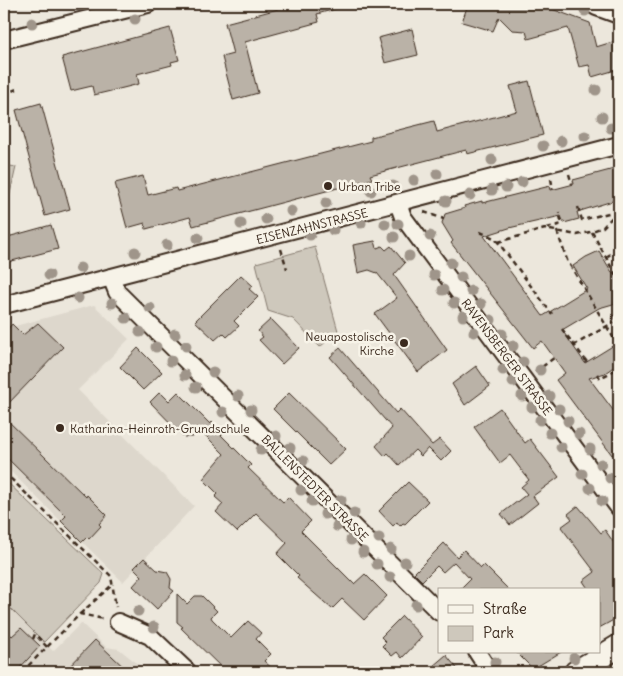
<svg xmlns="http://www.w3.org/2000/svg" width="623" height="676" font-family="Delius,sans-serif">
  <rect width="100%" height="100%" fill="#ece7dc"/>
  <filter id="ink" filterUnits="userSpaceOnUse"><feTurbulence type="fractalNoise" baseFrequency=".02" numOctaves="2"/><feDisplacementMap in="SourceGraphic" scale="10" xChannelSelector="R" yChannelSelector="G"/><feConvolveMatrix kernelMatrix="1 2 1 2 8 2 1 2 1" color-interpolation-filters="sRGB"/></filter>
  <g filter="url(#ink)">
    <g fill="#ddd7cc">
      <polygon points="94,305 129,339 78,390 194,506 123,582 4,465 4,329"/>
      <polygon points="7,605 53,651 81,623 106,647 119,649 139,665 132,672 4,672 4,608"/>
    </g>
    <g fill="#cec8bc" stroke="#84796d">
      <polygon points="4,165 16,167 4,220"/>
      <polygon points="315,247 338,331 320,347 293,319 268,311 256,263"/>
      <polygon points="5,480 104,574 101,583 44,642 7,605 4,608"/>
    </g>
    <g fill="#bab2a7" stroke="#3b2a1e">
      <polygon points="297,4 339,4 339,8 317,14 319,22 245,42 258,93 233,100 222,57 233,54 225,23"/>
      <polygon points="468,4 538,4 590,23 596,47 619,40 619,69 592,77 589,65 579,67 568,28 528,39 526,31 512,30 499,17 493,31 462,22"/>
      <polygon points="170,28 179,60 171,62 172,65 137,74 139,84 115,90 94,95 92,86 71,91 62,57"/>
      <polygon points="412,29 418,55 385,63 378,38"/>
      <polygon points="529,81 543,135 467,154 466,150 370,175 372,179 193,226 190,217 146,229 145,223 127,228 115,183 143,176 148,195 176,188 177,191 371,141 371,137 434,121 437,132 517,111 510,86"/>
      <polygon points="41,103 70,209 45,216 16,110"/>
      <polygon points="614,169 615,171 619,170 619,199 577,212 579,219 564,223 561,216 509,228 484,236 543,316 587,289 573,266 586,257 599,251 613,274 619,270 619,297 613,304 599,308 562,330 585,363 619,342 619,363 605,373 589,378 619,418 619,450 612,455 556,380 565,373 542,341 533,348 451,243 453,241 442,223 445,214 465,208 464,206 482,201 482,203 550,186 551,190 574,184 573,180"/>
      <polygon points="51,225 58,249 4,263 4,238"/>
      <polygon points="375,241 377,248 382,246 386,250 391,246 405,263 394,275 447,350 418,372 375,314 397,298 377,273 369,270 358,273 353,245"/>
      <polygon points="241,275 253,286 249,289 258,297 234,321 239,326 227,337 223,333 215,340 195,321"/>
      <polygon points="271,319 299,348 282,364 259,340 263,337 258,331"/>
      <polygon points="38,323 63,347 4,408 4,333 12,324 23,335"/>
      <polygon points="138,348 162,372 143,390 120,367"/>
      <polygon points="340,348 396,413 400,409 432,445 440,439 451,451 441,461 428,448 421,456 415,450 399,465 388,453 385,456 376,446 392,428 330,357"/>
      <polygon points="476,366 490,386 465,405 452,384"/>
      <polygon points="160,392 169,401 178,392 210,424 212,422 223,433 221,435 251,465 248,468 283,502 288,497 311,521 301,531 354,584 365,574 387,596 364,620 342,599 332,609 297,578 299,576 277,554 287,543 256,513 237,532 216,512 223,504 215,497 218,494 203,479 224,454 201,431 192,437 184,437 150,402"/>
      <polygon points="289,393 346,449 329,465 273,409"/>
      <polygon points="500,408 525,443 530,439 559,477 533,496 538,503 510,525 501,514 527,494 521,487 529,480 510,455 500,463 474,427"/>
      <polygon points="4,417 86,497 87,495 107,515 99,524 101,526 89,539 87,537 82,542 61,521 66,516 4,455"/>
      <polygon points="408,482 428,501 405,524 403,523 400,526 397,522 393,526 379,511"/>
      <polygon points="578,506 601,533 605,530 619,550 619,617 599,628 599,590 589,590 583,581 595,572 561,527 572,519 568,514"/>
      <polygon points="444,543 457,557 464,550 481,568 484,565 509,590 459,590 470,579 454,562 443,572 437,566 422,581 414,573"/>
      <polygon points="144,558 157,570 167,572 171,579 170,588 174,591 157,609 133,586 142,576 134,568"/>
      <polygon points="177,594 187,604 195,596 202,596 217,611 211,617 212,619 231,638 248,621 261,633 256,639 271,654 264,661 276,672 226,672 181,628 183,627 177,622"/>
      <polygon points="402,616 422,637 402,658 397,652 392,656 382,646 386,642 381,637"/>
      <polygon points="4,628 12,636 21,628 40,646 16,672 4,672"/>
      <polygon points="95,640 129,672 64,672"/>
      <polygon points="516,652 561,652 533,669"/>
      <polygon points="446,655 460,672 426,672"/>
    </g>
    <g fill="none" stroke-linecap="round" stroke-linejoin="round">
      <g stroke="#3b2a1e" stroke-width="20">
        <g id="street">
          <polyline points="4,40 148,4"/>
          <polyline points="398,203 403,217 619,508"/>
          <polyline points="111,277 117,292 439,612"/>
          <polyline points="4,305 619,145"/>
          <polyline points="118,622 150,636 188,672"/>
          <polyline points="477,652 490,672"/>
        </g>
      </g>
      <g stroke="#3b2a1e" stroke-width="26">
        <g id="secondary">
          <polyline points="597,4 619,12"/>
          <polyline points="576,672 619,646"/>
        </g>
      </g>
      <g stroke="#3b2a1e" stroke-width="2.5" stroke-dasharray="5 4" stroke-linecap="butt">
        <polyline points="4,76 8,58"/>
        <polyline points="4,94 17,89"/>
        <polyline points="569,174 572,184"/>
        <polyline points="551,179 553,189"/>
        <polyline points="578,207 582,220 616,211"/>
        <polyline points="424,212 444,219"/>
        <polyline points="547,228 562,224 559,212"/>
        <polyline points="557,231 567,260 619,347"/>
        <polyline points="480,232 494,238 498,242 552,314"/>
        <polyline points="592,232 619,281"/>
        <polyline points="498,242 545,229 577,235 590,232 603,227 619,210"/>
        <polyline points="281,249 287,269"/>
        <polyline points="606,257 619,249"/>
        <polyline points="619,309 614,312 613,319 619,326"/>
        <polyline points="562,329 587,362"/>
        <polyline points="573,346 614,322"/>
        <polyline points="535,372 554,358"/>
        <polyline points="597,374 600,378 619,368"/>
        <polyline points="4,472 111,576 116,607"/>
        <polyline points="80,614 112,585"/>
        <polyline points="33,639 35,634 47,647"/>
        <polyline points="22,672 80,614 104,619"/>
      </g>
      <use href="#street" stroke="#f7f3e8" stroke-width="16"/>
      <use href="#secondary" stroke="#f7f3e8" stroke-width="22"/>
    </g>
    <g fill="#9f958a">
      <circle cx="585" cy="11" r="5.5"/>
      <circle cx="135" cy="19" r="5.5"/>
      <circle cx="32" cy="23" r="5.5"/>
      <circle cx="596" cy="90" r="5.5"/>
      <circle cx="602" cy="117" r="5.5"/>
      <circle cx="611" cy="128" r="5.5"/>
      <circle cx="585" cy="136" r="5.5"/>
      <circle cx="561" cy="141" r="5.5"/>
      <circle cx="543" cy="146" r="5.5"/>
      <circle cx="492" cy="160" r="5.5"/>
      <circle cx="437" cy="174" r="5.5"/>
      <circle cx="414" cy="180" r="5.5"/>
      <circle cx="522" cy="182" r="5.5"/>
      <circle cx="393" cy="186" r="5.5"/>
      <circle cx="506" cy="187" r="5.5"/>
      <circle cx="492" cy="190" r="5.5"/>
      <circle cx="371" cy="191" r="5.5"/>
      <circle cx="470" cy="195" r="5.5"/>
      <circle cx="446" cy="201" r="5.5"/>
      <circle cx="326" cy="203" r="5.5"/>
      <circle cx="291" cy="211" r="5.5"/>
      <circle cx="266" cy="219" r="5.5"/>
      <circle cx="361" cy="223" r="5.5"/>
      <circle cx="241" cy="224" r="5.5"/>
      <circle cx="385" cy="224" r="5.5"/>
      <circle cx="398" cy="224" r="5.5"/>
      <circle cx="333" cy="230" r="5.5"/>
      <circle cx="310" cy="235" r="5.5"/>
      <circle cx="430" cy="236" r="5.5"/>
      <circle cx="394" cy="237" r="5.5"/>
      <circle cx="198" cy="238" r="5.5"/>
      <circle cx="167" cy="245" r="5.5"/>
      <circle cx="135" cy="252" r="5.5"/>
      <circle cx="409" cy="256" r="5.5"/>
      <circle cx="451" cy="263" r="5.5"/>
      <circle cx="80" cy="268" r="5.5"/>
      <circle cx="49" cy="275" r="5.5"/>
      <circle cx="434" cy="275" r="5.5"/>
      <circle cx="461" cy="277" r="5.5"/>
      <circle cx="443" cy="290" r="5.5"/>
      <circle cx="471" cy="291" r="5.5"/>
      <circle cx="78" cy="298" r="5.5"/>
      <circle cx="112" cy="303" r="5.5"/>
      <circle cx="454" cy="303" r="5.5"/>
      <circle cx="481" cy="304" r="5.5"/>
      <circle cx="150" cy="308" r="5.5"/>
      <circle cx="463" cy="316" r="5.5"/>
      <circle cx="126" cy="318" r="5.5"/>
      <circle cx="491" cy="320" r="5.5"/>
      <circle cx="140" cy="332" r="5.5"/>
      <circle cx="474" cy="332" r="5.5"/>
      <circle cx="175" cy="334" r="5.5"/>
      <circle cx="502" cy="334" r="5.5"/>
      <circle cx="186" cy="346" r="5.5"/>
      <circle cx="513" cy="346" r="5.5"/>
      <circle cx="156" cy="347" r="5.5"/>
      <circle cx="171" cy="361" r="5.5"/>
      <circle cx="523" cy="362" r="5.5"/>
      <circle cx="503" cy="370" r="5.5"/>
      <circle cx="540" cy="370" r="5.5"/>
      <circle cx="213" cy="372" r="5.5"/>
      <circle cx="185" cy="375" r="5.5"/>
      <circle cx="513" cy="382" r="5.5"/>
      <circle cx="196" cy="387" r="5.5"/>
      <circle cx="238" cy="396" r="5.5"/>
      <circle cx="522" cy="396" r="5.5"/>
      <circle cx="549" cy="396" r="5.5"/>
      <circle cx="532" cy="407" r="5.5"/>
      <circle cx="559" cy="409" r="5.5"/>
      <circle cx="251" cy="410" r="5.5"/>
      <circle cx="223" cy="412" r="5.5"/>
      <circle cx="540" cy="420" r="5.5"/>
      <circle cx="568" cy="421" r="5.5"/>
      <circle cx="550" cy="433" r="5.5"/>
      <circle cx="579" cy="434" r="5.5"/>
      <circle cx="276" cy="436" r="5.5"/>
      <circle cx="561" cy="447" r="5.5"/>
      <circle cx="290" cy="448" r="5.5"/>
      <circle cx="590" cy="449" r="5.5"/>
      <circle cx="261" cy="450" r="5.5"/>
      <circle cx="303" cy="461" r="5.5"/>
      <circle cx="601" cy="464" r="5.5"/>
      <circle cx="582" cy="474" r="5.5"/>
      <circle cx="610" cy="478" r="5.5"/>
      <circle cx="590" cy="488" r="5.5"/>
      <circle cx="301" cy="490" r="5.5"/>
      <circle cx="341" cy="500" r="5.5"/>
      <circle cx="312" cy="501" r="5.5"/>
      <circle cx="602" cy="501" r="5.5"/>
      <circle cx="354" cy="513" r="5.5"/>
      <circle cx="325" cy="514" r="5.5"/>
      <circle cx="337" cy="526" r="5.5"/>
      <circle cx="379" cy="538" r="5.5"/>
      <circle cx="351" cy="540" r="5.5"/>
      <circle cx="391" cy="549" r="5.5"/>
      <circle cx="363" cy="552" r="5.5"/>
      <circle cx="405" cy="562" r="5.5"/>
      <circle cx="377" cy="564" r="5.5"/>
      <circle cx="390" cy="577" r="5.5"/>
      <circle cx="416" cy="605" r="5.5"/>
      <circle cx="138" cy="611" r="5.5"/>
      <circle cx="154" cy="627" r="5.5"/>
      <circle cx="574" cy="658" r="5.5"/>
      <circle cx="495" cy="662" r="5.5"/>
    </g>
  </g>
  <g fill="#3b2a1e" stroke="#f7f3e8" stroke-width="2">
    <circle cx="328" cy="186" r="5"/>
    <circle cx="404" cy="343" r="5"/>
    <circle cx="60" cy="428" r="5"/>
  </g>
  <g text-anchor="middle" dominant-baseline="central" stroke-width="5" stroke-linejoin="round" paint-order="stroke">
    <g font-size="12" fill="#3b2a1e" stroke="#f7f3e8" text-anchor="start">
      <text x="338" y="186">Urban Tribe</text>
      <text x="394" y="336" text-anchor="end">Neuapostolische<tspan x="394" dy="14">Kirche</tspan></text>
      <text x="70" y="428">Katharina-Heinroth-Grundschule</text>
    </g>
    <g font-size="12" fill="#3b2a1e" stroke="#f7f3e8">
      <text transform="translate(312 226) rotate(-14)">EISENZAHNSTRASSE</text>
      <text transform="translate(507 357) rotate(53)">RAVENSBERGER STRASSE</text>
      <text transform="translate(315 488) rotate(45)">BALLENSTEDTER STRASSE</text>
    </g>
  </g>
  <rect width="623" height="676" fill="none" stroke="#f7f3e8" stroke-width="20"/>
  <rect x="10" y="10" width="603" height="656" fill="none" stroke="#3b2a1e" stroke-width="2" filter="url(#ink)"/>
  <rect x="438" y="588" width="162" height="65" fill="#f7f3e8" stroke="#aca397"/>
  <rect x="448" y="605" width="25" height="8" fill="#f7f3e8" stroke="#aca397"/>
  <text x="483" y="614" font-size="15" fill="#3b2a1e">Straße</text>
  <rect x="448" y="626" width="25" height="15" fill="#cec8bc" stroke="#aca397"/>
  <text x="483" y="638" font-size="15" fill="#3b2a1e">Park</text>
</svg>
